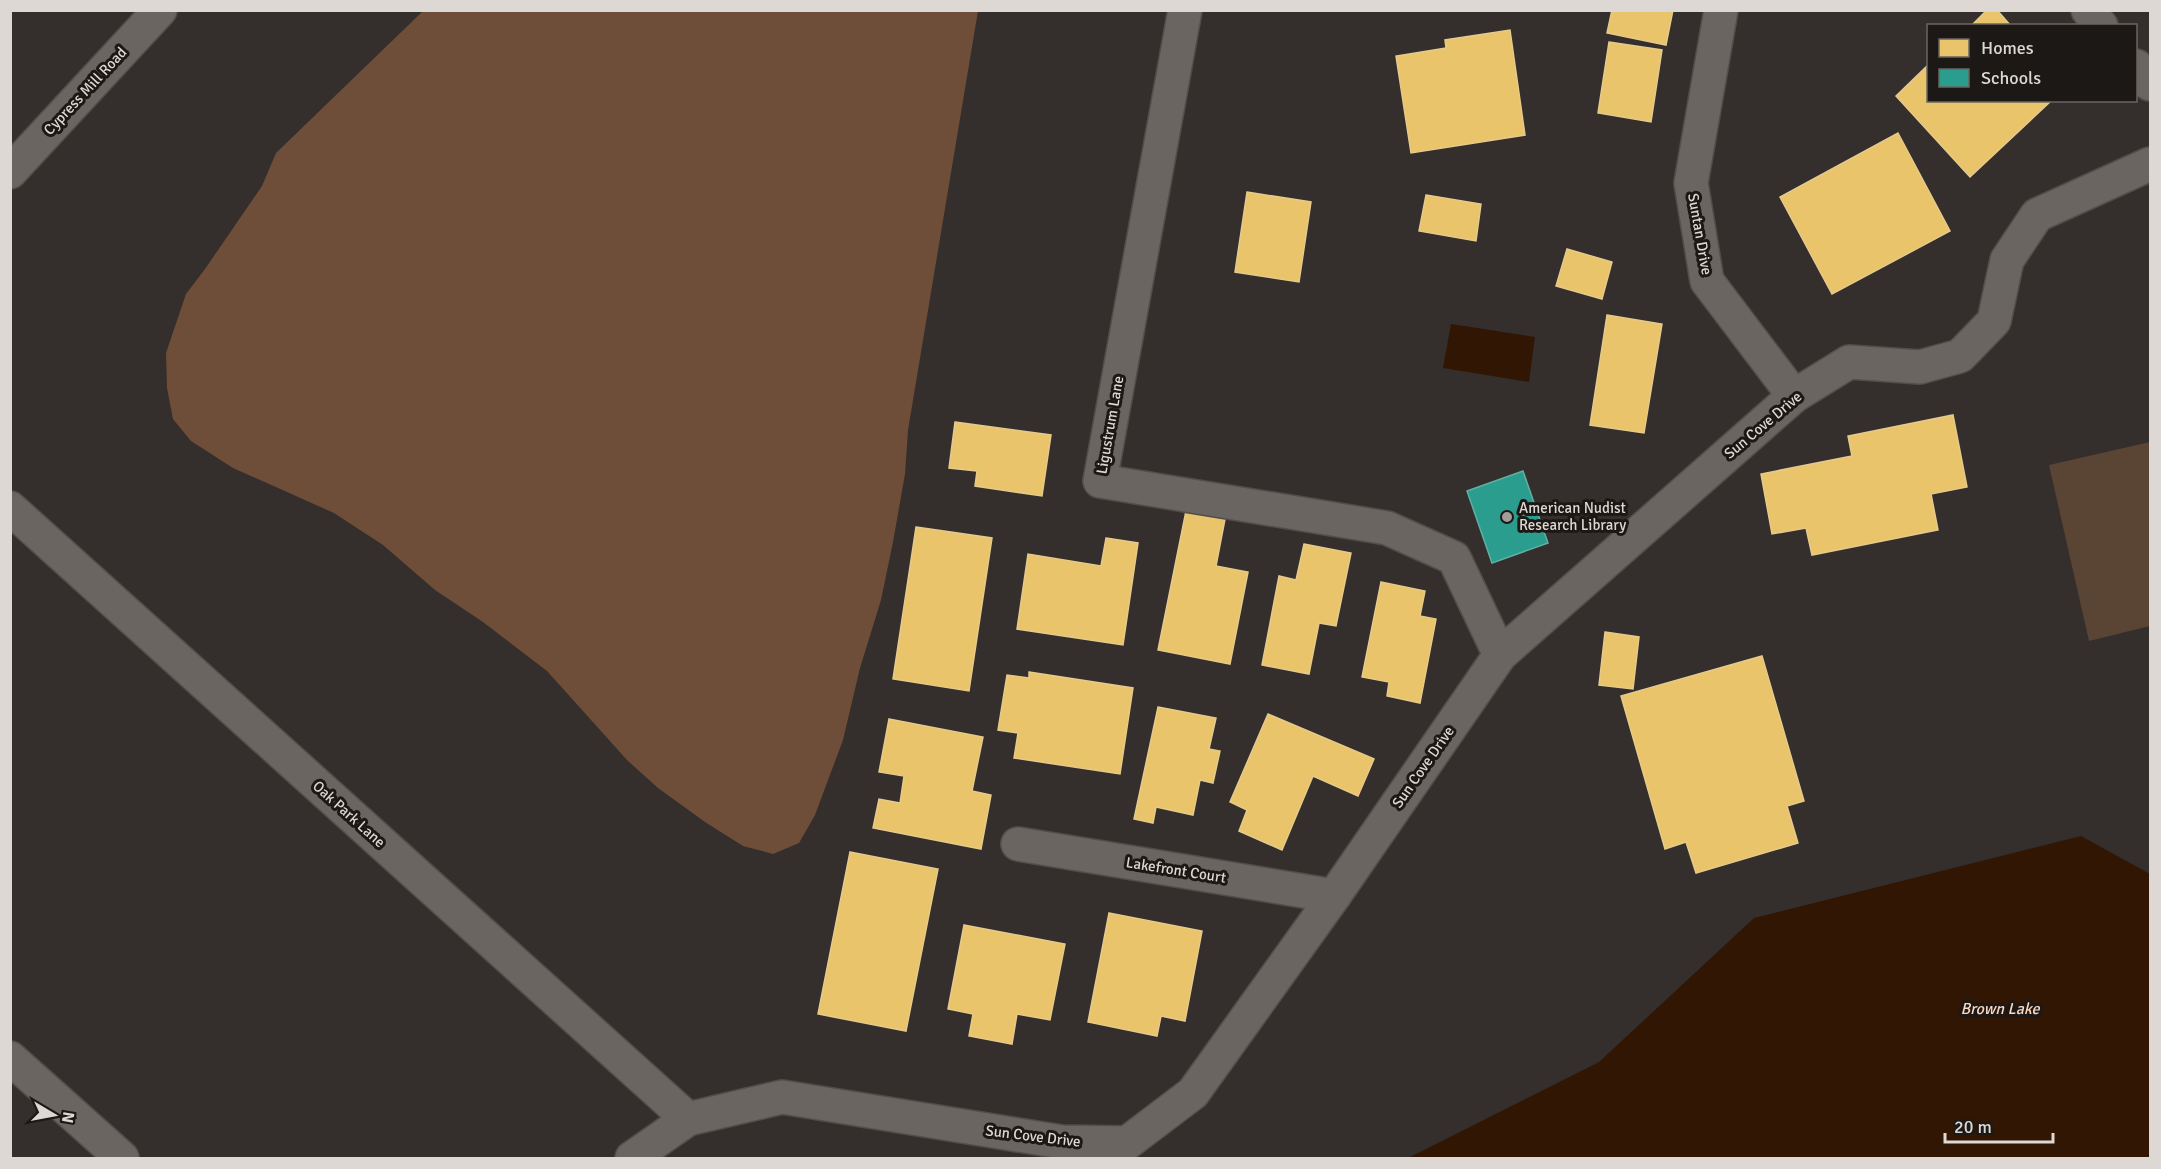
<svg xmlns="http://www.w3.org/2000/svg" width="2161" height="1169" font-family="Signika,sans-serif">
  <rect width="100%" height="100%" fill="#342f2c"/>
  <polygon fill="#5a4434" points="2150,442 2150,626 2089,641 2049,465"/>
  <polygon fill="#6e4e38" points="423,11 978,11 908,430 905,474 893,542 881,600 860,668 843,740 815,815 799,843 773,854 743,846 705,822 658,788 627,760 547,671 483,622 435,590 383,545 334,513 233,468 191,441 173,419 167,388 166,353 186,294 205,269 262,186 276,153"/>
  <g fill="#311604">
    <polygon points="1451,324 1535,337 1529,382 1443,368"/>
    <polygon points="2081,836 2150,874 2150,1158 1408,1158 1599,1062 1754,918"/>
  </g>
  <g fill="#e9c46a" stroke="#e6ca8a" stroke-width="1.5">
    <polygon points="1612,10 1673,10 1666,45 1607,33"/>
    <polygon points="1987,10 1997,10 2011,26 1971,26"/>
    <polygon points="1510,30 1525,135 1411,153 1396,56 1446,48 1445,40"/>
    <polygon points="1609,42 1662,50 1651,122 1598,113"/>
    <polygon points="1928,65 1928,100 2052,100 1970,177 1896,96"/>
    <polygon points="1898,133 1950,231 1832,294 1780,197"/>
    <polygon points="1247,192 1311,202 1299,282 1235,272"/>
    <polygon points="1426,195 1481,204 1476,241 1419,231"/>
    <polygon points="1567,249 1612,262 1602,299 1556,286"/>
    <polygon points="1607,315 1662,324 1644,433 1590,425"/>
    <polygon points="1953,415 1967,487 1931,494 1938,530 1812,555 1806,528 1772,534 1761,474 1852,456 1848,436"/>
    <polygon points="955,422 1051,435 1042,496 975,486 977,471 949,468"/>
    <polygon points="1186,511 1225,519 1216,566 1248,572 1230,664 1158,650"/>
    <polygon points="916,527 992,538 969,691 893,679"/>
    <polygon points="1106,538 1138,543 1123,645 1017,629 1028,554 1101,566"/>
    <polygon points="1304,544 1351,553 1336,626 1319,623 1309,674 1262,665 1279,576 1296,580"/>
    <polygon points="1381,582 1425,591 1420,616 1436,619 1420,703 1387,696 1389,682 1362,677"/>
    <polygon points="1605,632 1639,637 1633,689 1599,685"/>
    <polygon points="1762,656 1804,801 1787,806 1798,843 1696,873 1686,842 1665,849 1621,696"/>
    <polygon points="1029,672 1133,688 1120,774 1014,758 1018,733 998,730 1007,675 1029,678"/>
    <polygon points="1158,707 1216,718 1209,749 1220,751 1213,783 1200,780 1193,815 1156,807 1153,823 1134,819"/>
    <polygon points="1268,714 1374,759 1358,796 1313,776 1282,850 1239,831 1247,810 1230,802"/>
    <polygon points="889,719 983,737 972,791 991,795 981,849 873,828 879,799 900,803 904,776 879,772"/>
    <polygon points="850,852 938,869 906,1031 818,1014"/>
    <polygon points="1109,913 1202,931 1185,1021 1161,1016 1157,1036 1088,1022"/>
    <polygon points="964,925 1065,944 1050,1020 1017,1014 1012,1044 969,1036 973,1014 948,1009"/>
  </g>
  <polygon fill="#2a9d8f" stroke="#60afa4" stroke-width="1.5" points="1523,471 1548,543 1492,563 1467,491"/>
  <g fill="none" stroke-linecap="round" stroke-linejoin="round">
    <g stroke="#524d4b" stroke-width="36">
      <g id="street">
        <polyline points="1185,10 1100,481 1387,528 1454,558 1500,655"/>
        <polyline points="1721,10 1691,183 1707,281 1794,396"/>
        <polyline points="2088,10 2101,26"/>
        <polyline points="2136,66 2150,84"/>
        <polyline points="10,172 160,10"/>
        <polyline points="10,508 688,1119"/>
        <polyline points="1018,844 1334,896"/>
        <polyline points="10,1058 122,1158"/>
        <polyline points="632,1158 688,1119 782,1097 1062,1142 1127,1143 1193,1093 1334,896 1500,655 1794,396 1849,362 1920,367 1960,356 1994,321 2007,260 2037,215 2150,164"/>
      </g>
    </g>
    <use href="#street" stroke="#6a6561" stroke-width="33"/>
  </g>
  <circle fill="#a29d99" stroke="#1c1815" stroke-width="2" cx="1507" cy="517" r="6"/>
  <g text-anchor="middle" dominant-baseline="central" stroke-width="6" stroke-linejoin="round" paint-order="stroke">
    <g font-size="15" fill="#ded8d4" stroke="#1c1815">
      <text transform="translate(85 91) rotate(-47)">Cypress Mill Road</text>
      <text transform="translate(1700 234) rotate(80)">Suntan Drive</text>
      <text transform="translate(1110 425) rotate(-80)">Ligustrum Lane</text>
      <text transform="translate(1763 425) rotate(-40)">Sun Cove Drive</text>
      <text transform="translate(1423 767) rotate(-55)">Sun Cove Drive</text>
      <text transform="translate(349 814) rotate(42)">Oak Park Lane</text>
      <text transform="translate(1176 870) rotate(9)">Lakefront Court</text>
      <text transform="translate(1033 1136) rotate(7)">Sun Cove Drive</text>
    </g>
    <g font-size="15" fill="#ded8d4" stroke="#1c1815" text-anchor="start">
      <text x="1519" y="508">American Nudist<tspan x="1519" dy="17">Research Library</tspan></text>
    </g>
    <g font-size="16" font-style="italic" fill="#fed7bd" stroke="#1c1815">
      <text x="2000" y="1009">Brown Lake</text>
    </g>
  </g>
  <rect width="2161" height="1169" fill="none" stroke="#ded8d4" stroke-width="24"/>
  <rect x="1927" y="24" width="210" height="78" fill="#1c1815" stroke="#6a6561" stroke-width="1.5"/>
  <rect x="1939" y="39" width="30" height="18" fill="#e9c46a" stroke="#6a6561" stroke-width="1.5"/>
  <text x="1981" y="54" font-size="18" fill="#ded8d4">Homes</text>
  <rect x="1939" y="69" width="30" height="18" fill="#2a9d8f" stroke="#6a6561" stroke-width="1.5"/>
  <text x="1981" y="84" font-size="18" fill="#ded8d4">Schools</text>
  <g transform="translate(54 1115) rotate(100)" stroke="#1c1815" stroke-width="4.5" paint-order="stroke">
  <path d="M0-4.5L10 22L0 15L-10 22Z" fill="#ded8d4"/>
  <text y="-9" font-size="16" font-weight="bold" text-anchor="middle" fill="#ded8d4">N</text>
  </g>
  <path d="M1945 1133v9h108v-9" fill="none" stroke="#ded8d4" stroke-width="3"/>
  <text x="1954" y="1133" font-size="18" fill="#ded8d4" stroke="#1c1815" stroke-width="4.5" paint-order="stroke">20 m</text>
</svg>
